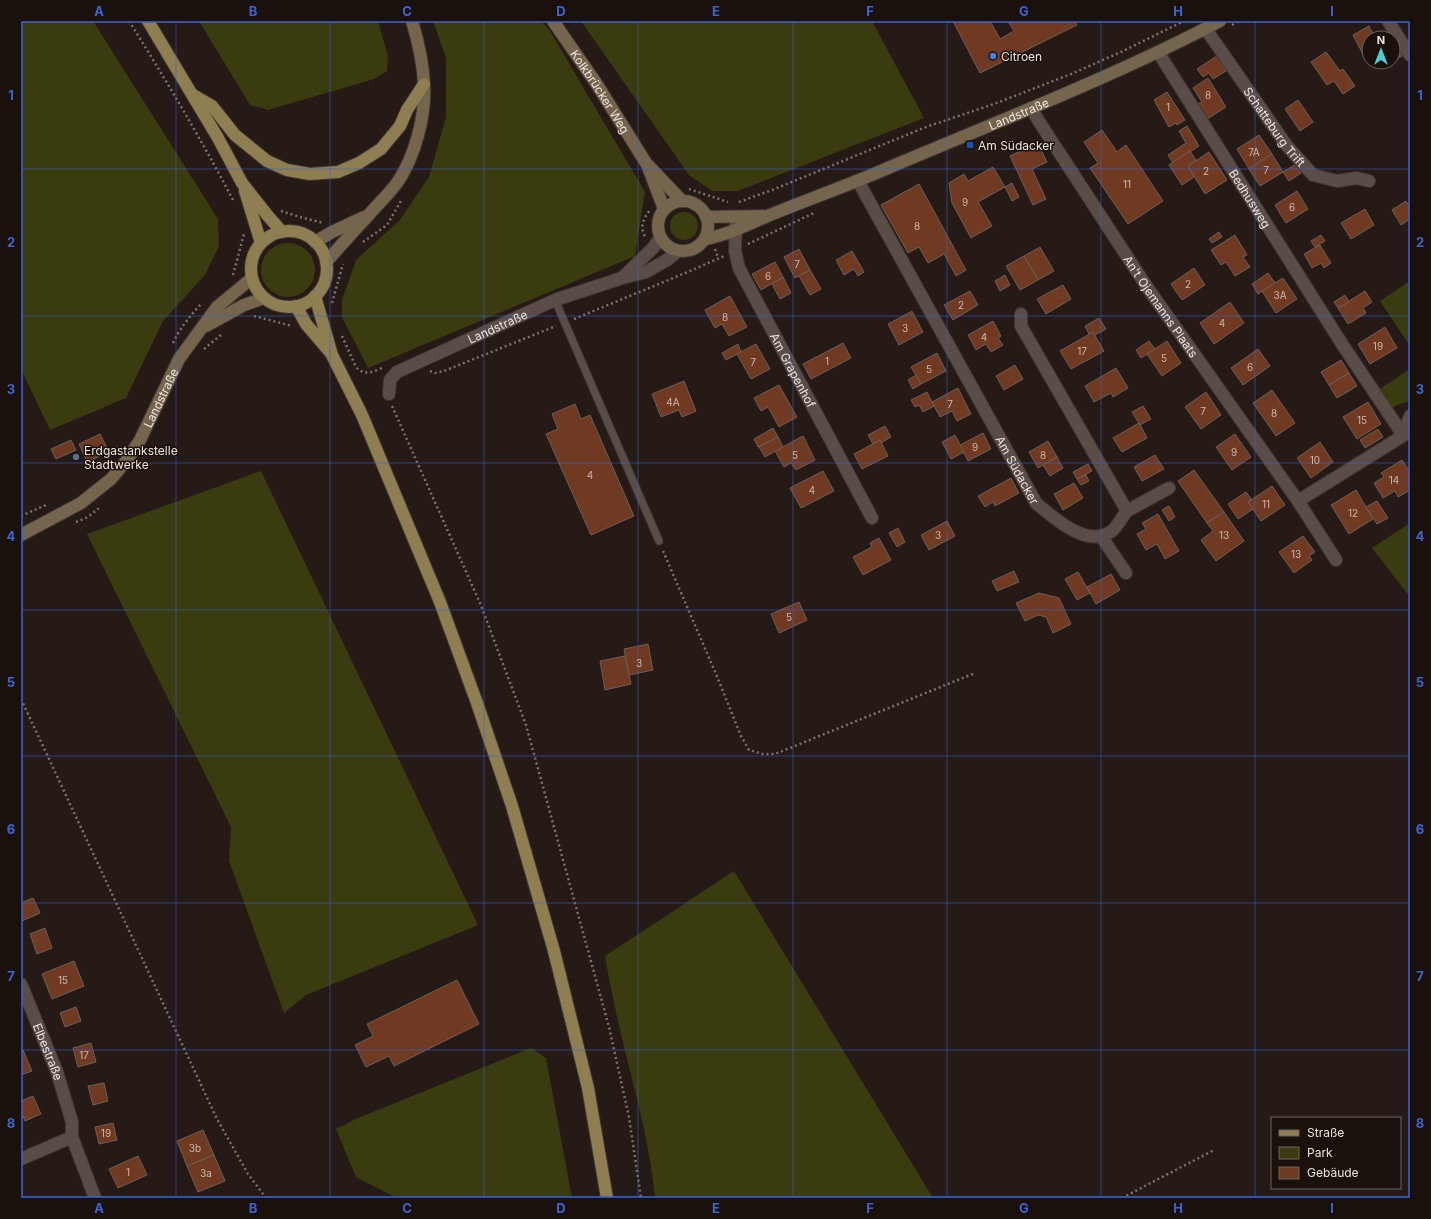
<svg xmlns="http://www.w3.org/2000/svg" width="1431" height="1219" font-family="Inter,sans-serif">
  <rect width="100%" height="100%" fill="#251a15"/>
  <g fill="#3a3c0f">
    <polygon points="21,21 93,21 218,219 219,246 205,275 163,321 126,398 50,430 21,369"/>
    <polygon points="199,21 378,21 388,56 387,71 374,79 268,110 250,105"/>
    <polygon points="433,21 541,21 550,31 645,192 635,256 368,368 342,317 342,300 356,260 399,221 429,177 446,117 446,58"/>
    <polygon points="581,21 872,21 924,118 738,191 712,191 689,175"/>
    <circle cx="684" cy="226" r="14"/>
    <circle cx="288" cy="270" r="27"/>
    <polygon points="1410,281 1410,346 1380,301"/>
    <polygon points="1410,369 1410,401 1397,405 1391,409 1378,390"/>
    <polygon points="261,471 478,925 306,995 284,1013 229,861 231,827 87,534"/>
    <polygon points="1410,523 1410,597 1372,548"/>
    <path d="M734 871 933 1198H655C649 1133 628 1070 615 1007 611 990 608 973 605 956Z"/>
    <polygon points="531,1048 546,1058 572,1198 397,1198 356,1177 336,1129 358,1118"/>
  </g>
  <g fill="#6f3a21" stroke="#6d5f59">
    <polygon points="953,21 990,21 1000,39 1014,31 1008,21 1074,21 1077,25 980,73"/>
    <polygon points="1369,26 1375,38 1369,38 1369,58 1366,60 1353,35"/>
    <polygon points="1393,40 1402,56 1393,61"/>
    <polygon points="1326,52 1340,71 1343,69 1355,86 1343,94 1334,81 1327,85 1311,62"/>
    <polygon points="1217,56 1226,71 1213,79 1209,73 1203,77 1197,69"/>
    <polygon points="1208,78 1226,107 1207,119 1198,104 1202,102 1193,88"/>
    <polygon points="1167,92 1185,120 1177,125 1176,123 1169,127 1154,100"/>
    <polygon points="1298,100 1313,122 1300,131 1285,109"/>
    <polygon points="1187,126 1199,146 1173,163 1168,155 1186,143 1179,131"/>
    <polygon points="1102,130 1117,152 1126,145 1163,201 1128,224 1090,168 1098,163 1084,142"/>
    <polygon points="1259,135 1272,154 1249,169 1237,149"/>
    <polygon points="1038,143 1047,162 1032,169 1046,199 1033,205 1010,156"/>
    <polygon points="1190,151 1196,160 1188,166 1194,177 1182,185 1169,165"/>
    <polygon points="1209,152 1227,180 1205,194 1188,166"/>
    <polygon points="1272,154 1283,172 1260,186 1249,169"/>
    <polygon points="1296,164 1301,173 1289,181 1283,172"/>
    <polygon points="993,167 1005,187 978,202 992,226 971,238 952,203 949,183 964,174 968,181"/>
    <polygon points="1012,183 1019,197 1012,201 1005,187"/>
    <polygon points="919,184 966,270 956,276 944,254 928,263 919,247 908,253 881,205"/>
    <polygon points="1297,191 1308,209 1286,223 1275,205"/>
    <polygon points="1406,201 1410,208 1410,219 1401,225 1392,210"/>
    <polygon points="1365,209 1374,225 1351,239 1341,223"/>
    <polygon points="1219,232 1222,237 1212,243 1209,239"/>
    <polygon points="1235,235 1247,255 1243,257 1250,267 1235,276 1226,262 1221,265 1211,250"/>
    <polygon points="1321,235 1325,241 1315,247 1311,241"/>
    <polygon points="1320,245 1331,263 1324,268 1321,263 1312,268 1304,254"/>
    <polygon points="1040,247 1054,271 1038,280 1024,256"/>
    <polygon points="799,249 810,270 795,278 784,257"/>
    <polygon points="852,251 864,272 858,276 854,269 844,275 836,260"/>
    <polygon points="1024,256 1038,280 1020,290 1006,266"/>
    <polygon points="775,262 783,277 761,290 752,274"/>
    <polygon points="1194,268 1205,285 1182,300 1171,284"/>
    <polygon points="810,270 821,289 810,295 799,276"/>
    <polygon points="1268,273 1275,283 1258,294 1252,284"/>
    <polygon points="1005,275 1010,285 1000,291 995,281"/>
    <polygon points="783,277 791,293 780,299 772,284"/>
    <polygon points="1283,278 1297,299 1276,313 1262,291"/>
    <polygon points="1063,285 1071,299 1046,314 1037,299"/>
    <polygon points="970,291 978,305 953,320 944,305"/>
    <polygon points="1365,291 1372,302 1363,308 1366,313 1348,324 1338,308"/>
    <polygon points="1345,295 1349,302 1338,308 1334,302"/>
    <polygon points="730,296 747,327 729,336 722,324 715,328 705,310"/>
    <polygon points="1230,302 1244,323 1214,344 1200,323"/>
    <polygon points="912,311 923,332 899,345 888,324"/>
    <polygon points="1099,318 1106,329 1095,335 1093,332 1089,334 1085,326"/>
    <polygon points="993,321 1001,336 998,338 1003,345 991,352 986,344 976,350 968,335"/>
    <polygon points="1385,327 1397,348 1370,364 1358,344"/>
    <polygon points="1093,332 1104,351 1071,369 1060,351"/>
    <polygon points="1149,341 1155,349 1141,358 1136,350"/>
    <polygon points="1167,341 1181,363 1162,376 1147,354"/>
    <polygon points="843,343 851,358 811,379 803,364"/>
    <polygon points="738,344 741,352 726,360 722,353"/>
    <polygon points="756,344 770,369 751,379 737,354"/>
    <polygon points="1258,349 1270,366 1243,385 1231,368"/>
    <polygon points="937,353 946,371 921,384 911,367"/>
    <polygon points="1341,360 1349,373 1329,385 1321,372"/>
    <polygon points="1015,365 1023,379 1004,390 996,376"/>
    <polygon points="1116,368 1128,388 1113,397 1111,393 1094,402 1085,386"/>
    <polygon points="1349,373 1357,386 1337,398 1329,385"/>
    <polygon points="916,375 921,384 913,389 908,380"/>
    <polygon points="684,381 696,411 682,417 679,410 661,417 652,394"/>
    <polygon points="779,385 797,417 779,427 768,407 761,411 754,398"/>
    <polygon points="958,388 971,414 957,421 952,411 940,417 932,402"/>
    <polygon points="1272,390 1295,423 1276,436 1253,403"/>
    <polygon points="927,392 934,406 923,412 919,405 915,407 911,400"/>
    <polygon points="1206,392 1221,415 1201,429 1185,407"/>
    <polygon points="1368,402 1381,424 1357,439 1343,417"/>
    <polygon points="575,404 581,419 590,415 634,516 591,535 546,434 558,429 552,414"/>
    <polygon points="1143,406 1151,419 1140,425 1132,412"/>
    <polygon points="1139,423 1147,438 1122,452 1113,438"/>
    <polygon points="885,426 891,437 881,443 880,440 873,444 868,435"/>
    <polygon points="773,428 778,437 758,447 754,439"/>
    <polygon points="1378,429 1383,437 1365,448 1360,440"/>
    <polygon points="983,433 991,449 968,461 960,445"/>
    <polygon points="100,434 109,452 87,462 79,444"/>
    <polygon points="1235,434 1251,457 1232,470 1216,447"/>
    <polygon points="955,435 964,452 951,459 942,442"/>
    <polygon points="803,436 815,460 796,470 791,463 784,467 775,451"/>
    <polygon points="778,437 783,447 765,457 759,447"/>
    <polygon points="71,440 76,450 56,459 51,449"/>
    <polygon points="880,440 888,456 862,469 854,454"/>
    <polygon points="1048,441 1057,457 1038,468 1029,452"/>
    <polygon points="1320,442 1333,462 1311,478 1297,458"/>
    <polygon points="1155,455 1164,469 1142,481 1134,467"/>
    <polygon points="1057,457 1063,468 1050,476 1043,465"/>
    <polygon points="1402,460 1410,472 1410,490 1398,497 1395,491 1383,498 1374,483 1384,477 1381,473"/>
    <polygon points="1088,464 1092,471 1077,479 1073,472"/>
    <polygon points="1194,470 1224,512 1207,523 1178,481"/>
    <polygon points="823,471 834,491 801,508 790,488"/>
    <polygon points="1086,475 1089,481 1081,485 1077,479"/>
    <polygon points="1011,478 1019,493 995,506 993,502 985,507 978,496"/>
    <polygon points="1074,483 1083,498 1063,510 1054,494"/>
    <polygon points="1272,486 1285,505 1261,521 1248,502"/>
    <polygon points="1356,490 1373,519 1349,534 1331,505"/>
    <polygon points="1246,492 1251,499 1248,502 1253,509 1238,519 1228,504"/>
    <polygon points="1377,501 1388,518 1377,524 1366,507"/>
    <polygon points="1169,506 1175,517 1169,521 1162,510"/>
    <polygon points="1224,512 1244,541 1216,561 1201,540 1213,531 1207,523"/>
    <polygon points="1158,514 1179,551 1165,559 1157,544 1146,550 1137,534 1146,529 1142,523"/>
    <polygon points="947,521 955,536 929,550 921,535"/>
    <polygon points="898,528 905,542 897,547 889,533"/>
    <polygon points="1303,536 1315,552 1309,556 1312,560 1294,573 1279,552"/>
    <polygon points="879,538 891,560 863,575 853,557 872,547 870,543"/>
    <polygon points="1014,571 1019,582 997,591 992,581"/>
    <polygon points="1078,572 1090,593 1077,600 1065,579"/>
    <polygon points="1111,574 1120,590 1096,604 1087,587"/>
    <polygon points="1039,593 1059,598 1071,624 1053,633 1046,617 1038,615 1025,621 1016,603"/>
    <polygon points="799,602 807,620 779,633 771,614"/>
    <polygon points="648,644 653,670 629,675 624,649"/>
    <polygon points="625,656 631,684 605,690 600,661"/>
    <polygon points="33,898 40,913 22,921 21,903"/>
    <polygon points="45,928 52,948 37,954 30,934"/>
    <polygon points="74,961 84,986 52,999 42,974"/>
    <polygon points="457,980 479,1024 394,1066 389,1056 366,1067 355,1045 373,1036 367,1024"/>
    <polygon points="76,1007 81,1021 65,1027 60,1013"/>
    <polygon points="91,1043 96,1062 78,1067 73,1048"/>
    <polygon points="23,1050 32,1071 21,1075 21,1051"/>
    <polygon points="104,1083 108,1101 93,1105 88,1086"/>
    <polygon points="33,1096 41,1114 25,1121 21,1111 21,1101"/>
    <polygon points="113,1123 117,1140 99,1144 95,1127"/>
    <polygon points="203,1130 214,1155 187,1166 177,1141"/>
    <polygon points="214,1155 225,1181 198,1192 187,1166"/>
    <polygon points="138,1156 147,1175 118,1188 109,1169"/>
  </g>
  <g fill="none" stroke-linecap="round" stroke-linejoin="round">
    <g stroke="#3f3633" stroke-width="9">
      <polyline id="lane" points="555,300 659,541"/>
    </g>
    <g stroke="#3f3633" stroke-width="14">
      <g id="street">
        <polyline points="1388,21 1410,55"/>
        <path id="s1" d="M1205 29 1210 35 1287 146 1313 175 1337 181 1357 178 1369 181"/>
        <path id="s2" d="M1158 52 1342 344 1403 435 1410 416"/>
        <path id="s3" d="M1031 108 1038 120 1147 287 1298 501 1336 560"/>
        <path id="s4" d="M858 181 1036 503C1054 518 1087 549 1112 531 1117 527 1122 517 1127 511L1021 326V314"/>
        <path id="s5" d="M736 221 735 251 739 268 872 518"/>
        <polyline points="622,278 653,248 660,238"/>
        <path id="s6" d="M389 394 390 380 397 372 555 300 622 278 646 272 667 260 678 251"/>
        <polyline points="1298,501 1409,432"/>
        <polyline points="1127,511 1169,488"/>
        <polyline points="1101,536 1126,573"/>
        <path id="s7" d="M21 984 57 1072 72 1122V1137L21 1159"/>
        <polyline points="72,1137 95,1198"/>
      </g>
    </g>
    <g stroke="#3f3633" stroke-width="14">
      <g id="secondary">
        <path id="s8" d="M553 21 596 83 646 163 682 201"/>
        <polyline points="648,167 664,209"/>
        <circle cx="683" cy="226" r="25"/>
        <polyline points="706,217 763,216"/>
        <path id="s9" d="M705 239C728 235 748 224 770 215 809 199 849 185 888 168 999 121 1113 77 1220 21"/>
        <polyline points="315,242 332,232 364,217"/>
        <path d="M326 262C340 247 353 231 367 217 377 205 388 195 397 183 415 157 426 115 424 84 423 63 418 41 412 21"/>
        <polyline points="206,326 244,305 264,298"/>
        <path id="s10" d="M21 535 81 503 111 479 127 460 140 440 179 359 217 307 252 278"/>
      </g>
    </g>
    <g stroke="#3f3633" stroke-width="14">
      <g id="primary">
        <polyline points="148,21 218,138 242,183 268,216 282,232"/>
        <polyline points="193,95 212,106 235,135 267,161 287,170 310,174 338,172 359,163 381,149 400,126 407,110 424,84"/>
        <polyline points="245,191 261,243"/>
        <circle cx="289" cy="269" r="38"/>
        <polyline points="315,296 332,355 362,415 440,602 477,703 512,806 554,951 588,1088 607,1198"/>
        <polyline points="296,306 306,324 330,352"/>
      </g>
    </g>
    <g stroke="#7c726e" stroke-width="2.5" stroke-dasharray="2 3" stroke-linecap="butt">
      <path d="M129 21C166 80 201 139 233 200"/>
      <polyline points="1232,25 1239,21"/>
      <polyline points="689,189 728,202"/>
      <polyline points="739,202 772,190 926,127 994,104 1071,74 1121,52 1184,21"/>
      <polyline points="281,211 300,217 323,223"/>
      <path d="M645 236C639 227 644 217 651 209"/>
      <polyline points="363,242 387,225 402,199"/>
      <polyline points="748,244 814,213"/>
      <polyline points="715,249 718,258"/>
      <polyline points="233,275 244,234"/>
      <polyline points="332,303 343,264"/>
      <polyline points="254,316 292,326"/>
      <polyline points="574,319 683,274 724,256"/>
      <path d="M342 336 356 367C364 376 373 372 382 368"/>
      <path d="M173 343C180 328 190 316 201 304"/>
      <polyline points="204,349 222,334"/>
      <polyline points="430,371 435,373 444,371 556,326"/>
      <polyline points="392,406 480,603 526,725 609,1027 629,1117 641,1198"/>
      <polyline points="105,463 118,447"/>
      <polyline points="21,516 48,504"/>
      <polyline points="76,522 88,517 99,508"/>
      <polyline points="663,551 716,674 741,736 749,750 763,754 775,754 975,673"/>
      <polyline points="21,699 217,1119 248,1174 266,1198"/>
      <polyline points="1122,1198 1214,1150"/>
    </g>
    <use href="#lane" stroke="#5a4d47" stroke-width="7"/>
    <use href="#street" stroke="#5a4d47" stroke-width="12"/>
    <use href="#secondary" stroke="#74654c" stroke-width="12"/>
    <use href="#primary" stroke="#8e7e51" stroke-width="12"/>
  </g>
  <path fill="none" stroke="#3c64d9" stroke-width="1" stroke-opacity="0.55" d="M176 21V1198M330 21V1198M484 21V1198M638 21V1198M793 21V1198M947 21V1198M1101 21V1198M1255 21V1198M21 169H1410M21 316H1410M21 463H1410M21 610H1410M21 756H1410M21 903H1410M21 1050H1410"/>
  <circle fill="#3f7fe0" stroke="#1b110c" stroke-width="1.5" cx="993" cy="56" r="4"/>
  <rect fill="#1a4fb4" stroke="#1b110c" stroke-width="1.5" x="966" y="141" width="8" height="8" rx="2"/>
  <circle fill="#5c6f8a" stroke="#1b110c" stroke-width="1.5" cx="76" cy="457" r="4"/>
  <g text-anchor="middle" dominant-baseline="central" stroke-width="3" stroke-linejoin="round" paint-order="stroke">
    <g font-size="10" fill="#ccb9b0">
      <text x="1208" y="95">8</text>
      <text x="1168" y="107">1</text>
      <text x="1254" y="152">7A</text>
      <text x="1266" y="170">7</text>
      <text x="1206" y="171">2</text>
      <text x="1127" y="184">11</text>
      <text x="965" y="202">9</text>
      <text x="1292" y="207">6</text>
      <text x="917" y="226">8</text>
      <text x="797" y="264">7</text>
      <text x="768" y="276">6</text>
      <text x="1188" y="284">2</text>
      <text x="1280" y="295">3A</text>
      <text x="961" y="305">2</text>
      <text x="725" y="317">8</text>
      <text x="1222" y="323">4</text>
      <text x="905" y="328">3</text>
      <text x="984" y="337">4</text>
      <text x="1378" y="346">19</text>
      <text x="1082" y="351">17</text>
      <text x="1164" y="358">5</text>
      <text x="827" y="361">1</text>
      <text x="753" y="362">7</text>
      <text x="1250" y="367">6</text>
      <text x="929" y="369">5</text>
      <text x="673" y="402">4A</text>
      <text x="950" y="404">7</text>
      <text x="1203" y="411">7</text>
      <text x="1274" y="413">8</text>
      <text x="1362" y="420">15</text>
      <text x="975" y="447">9</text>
      <text x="1234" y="452">9</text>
      <text x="795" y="455">5</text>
      <text x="1043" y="455">8</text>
      <text x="1315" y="460">10</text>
      <text x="590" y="475">4</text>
      <text x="1394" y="480">14</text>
      <text x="812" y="490">4</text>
      <text x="1266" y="504">11</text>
      <text x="1353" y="513">12</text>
      <text x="938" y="535">3</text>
      <text x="1224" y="535">13</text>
      <text x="1296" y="554">13</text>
      <text x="789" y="617">5</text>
      <text x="639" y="663">3</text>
      <text x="63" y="980">15</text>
      <text x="84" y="1055">17</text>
      <text x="106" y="1133">19</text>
      <text x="195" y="1148">3b</text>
      <text x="128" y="1172">1</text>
      <text x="206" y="1173">3a</text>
    </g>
    <g font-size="12" fill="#ebe3df" stroke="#1b110c" text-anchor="start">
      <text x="1001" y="56">Citroen</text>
      <text x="978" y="145">Am Südacker</text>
      <text x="84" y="450">Erdgastankstelle<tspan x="84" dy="14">Stadtwerke</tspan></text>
    </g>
    <g font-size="12" fill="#ebe3df" stroke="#1b110c">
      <text stroke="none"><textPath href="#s8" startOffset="85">Kolkbrücker Weg</textPath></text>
      <text stroke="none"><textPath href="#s9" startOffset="338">Landstraße</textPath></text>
      <text stroke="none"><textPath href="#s1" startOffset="120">Schatteburg Trift</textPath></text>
      <text stroke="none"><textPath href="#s2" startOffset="173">Bedhusweg</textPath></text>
      <text stroke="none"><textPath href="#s3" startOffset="237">An't Ojemanns Plaats</textPath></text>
      <text stroke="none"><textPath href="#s6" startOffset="135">Landstraße</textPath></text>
      <text stroke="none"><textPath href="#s5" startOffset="163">Am Grapenhof</textPath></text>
      <text stroke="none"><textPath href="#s10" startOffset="202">Landstraße</textPath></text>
      <text stroke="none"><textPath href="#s4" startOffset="330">Am Südacker</textPath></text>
      <text stroke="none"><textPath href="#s7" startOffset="73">Elbestraße</textPath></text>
    </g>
  </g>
  <rect width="1431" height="1219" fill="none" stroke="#1b110c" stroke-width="44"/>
  <rect x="1271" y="1117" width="130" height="72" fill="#1b110c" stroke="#6e6560"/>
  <rect x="1279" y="1130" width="20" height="6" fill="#8e7e51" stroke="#6e6560"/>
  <text x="1307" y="1137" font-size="12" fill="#ebe3df">Straße</text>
  <rect x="1279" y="1147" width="20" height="12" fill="#3a3c0f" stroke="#6e6560"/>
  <text x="1307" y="1157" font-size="12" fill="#ebe3df">Park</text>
  <rect x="1279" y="1167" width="20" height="12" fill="#6f3a21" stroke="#6e6560"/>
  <text x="1307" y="1177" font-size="12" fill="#ebe3df">Gebäude</text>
  <g transform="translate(1381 50)"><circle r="19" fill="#1b110c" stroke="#6e6560"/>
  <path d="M0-3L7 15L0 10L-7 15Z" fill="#51ccd3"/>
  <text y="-6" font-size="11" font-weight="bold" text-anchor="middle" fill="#ebe3df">N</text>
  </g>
  <rect x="22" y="22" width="1387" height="1175" fill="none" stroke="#3c64d9" stroke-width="1.5"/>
  <g font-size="13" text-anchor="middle" font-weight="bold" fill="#3c64d9">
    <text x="99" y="16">A</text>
    <text x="253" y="16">B</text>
    <text x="407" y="16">C</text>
    <text x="561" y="16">D</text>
    <text x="716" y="16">E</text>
    <text x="870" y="16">F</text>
    <text x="1024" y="16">G</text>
    <text x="1178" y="16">H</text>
    <text x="1332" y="16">I</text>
    <text x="11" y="100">1</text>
    <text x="1420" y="100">1</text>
    <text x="11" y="247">2</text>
    <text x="1420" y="247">2</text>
    <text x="11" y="394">3</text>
    <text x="1420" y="394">3</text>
    <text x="11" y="541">4</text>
    <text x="1420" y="541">4</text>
    <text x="11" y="687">5</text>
    <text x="1420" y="687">5</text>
    <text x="11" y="834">6</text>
    <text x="1420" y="834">6</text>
    <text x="11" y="981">7</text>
    <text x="1420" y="981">7</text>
    <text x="11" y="1128">8</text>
    <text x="1420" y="1128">8</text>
    <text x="99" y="1213">A</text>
    <text x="253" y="1213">B</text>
    <text x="407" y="1213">C</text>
    <text x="561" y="1213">D</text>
    <text x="716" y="1213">E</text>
    <text x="870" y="1213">F</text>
    <text x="1024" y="1213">G</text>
    <text x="1178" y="1213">H</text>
    <text x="1332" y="1213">I</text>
  </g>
</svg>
